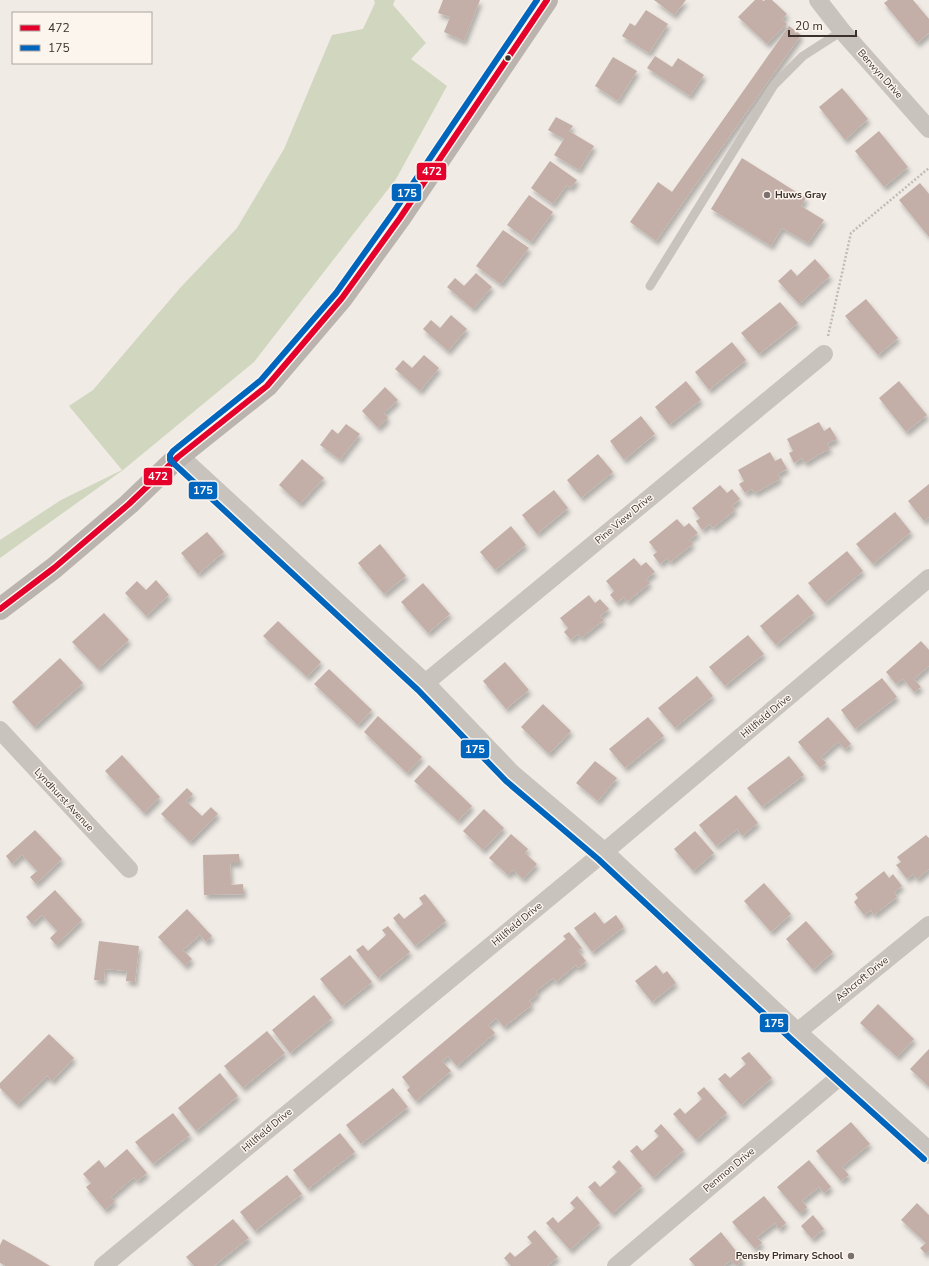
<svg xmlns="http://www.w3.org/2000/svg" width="929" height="1266" font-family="'Nunito Sans',sans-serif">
  <defs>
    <filter id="shadow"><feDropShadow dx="2.5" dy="4.5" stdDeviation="2" flood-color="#0004"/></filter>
  </defs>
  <rect width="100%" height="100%" fill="#f0ebe5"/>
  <polygon fill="#d1d6bf" points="374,0 395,0 393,5 426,43 411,59 447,86 396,179 254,362 123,470 0,558 0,540 61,500 122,470 69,406 93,390 180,288 237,228 284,149 332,35 363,29 375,3"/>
  <g fill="#c3afa7" filter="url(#shadow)">
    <polygon points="443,0 480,0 464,41 444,32 450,17 438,13"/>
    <polygon points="654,0 686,0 674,15"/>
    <polygon points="755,0 762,0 764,1 765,0 772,0 787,14 782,19 787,24 767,44 738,17"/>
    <polygon points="888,0 913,0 929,19 929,33 917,43 884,3"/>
    <polygon points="646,10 668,24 649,53 622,36 630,23 635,26"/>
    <polygon points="789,26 801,35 656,241 630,222 658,182 672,192"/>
    <polygon points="655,56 672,67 678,58 704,75 690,96 647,68"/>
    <polygon points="613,57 637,71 618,101 595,86"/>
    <polygon points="842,88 868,119 845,140 819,107"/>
    <polygon points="556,117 573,126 569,131 594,146 579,170 554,155 564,139 548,130"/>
    <polygon points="879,131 908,167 884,187 855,151"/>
    <polygon points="742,158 806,198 801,206 824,220 808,243 782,228 771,246 711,209"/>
    <polygon points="550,161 577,180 571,188 567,185 553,204 531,188"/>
    <polygon points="920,183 929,194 929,237 899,200"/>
    <polygon points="529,195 553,212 531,242 507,225"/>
    <polygon points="503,230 529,248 501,284 476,266"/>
    <polygon points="815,259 830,276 799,304 778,281 791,269 797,276"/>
    <polygon points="476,273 492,287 473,309 447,287 455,278 464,286"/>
    <polygon points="866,299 898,338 878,355 845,316"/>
    <polygon points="780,302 798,323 759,354 741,333"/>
    <polygon points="451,315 467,329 448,351 423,329 431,320 440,328"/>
    <polygon points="732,342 746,360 709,390 695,372"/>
    <polygon points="424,355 439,368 420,391 395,369 403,360 412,368"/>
    <polygon points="686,381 701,400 669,425 655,407"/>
    <polygon points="899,381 927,415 906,432 879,398"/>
    <polygon points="385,387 398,400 384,413 388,418 378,428 362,411"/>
    <polygon points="641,416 655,434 624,460 610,441"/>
    <polygon points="819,422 824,431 830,427 837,439 827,444 830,449 818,455 805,463 802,458 794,463 789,453 793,451 787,439"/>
    <polygon points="346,424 360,434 340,460 320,445 332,429 338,434"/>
    <polygon points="770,452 775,461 781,458 787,469 778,474 780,479 755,493 752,489 745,493 739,484 744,481 738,470"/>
    <polygon points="598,454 613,472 581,498 567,480"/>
    <polygon points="302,459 324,478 300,504 279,485"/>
    <polygon points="929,484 929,517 924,521 908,501"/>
    <polygon points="720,485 727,493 732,489 740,499 732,506 735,510 713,528 710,524 702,530 696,521 700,518 692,508"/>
    <polygon points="554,490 568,508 537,534 522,515"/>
    <polygon points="895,512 911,532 873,564 856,544"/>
    <polygon points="677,519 684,527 689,523 698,533 689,540 693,544 670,562 667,558 660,564 653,555 657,552 649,542"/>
    <polygon points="511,526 526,545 495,570 480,552"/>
    <polygon points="207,532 224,552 198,574 181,553"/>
    <polygon points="380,544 406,576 384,594 358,563"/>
    <polygon points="847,551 863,571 825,603 808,583"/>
    <polygon points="634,558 641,566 646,562 655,572 646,579 650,583 627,602 624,597 617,603 610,595 614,591 606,581"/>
    <polygon points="156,580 169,595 146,616 125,593 137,581 146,590"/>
    <polygon points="423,583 450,614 428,633 401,602"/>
    <polygon points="798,594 814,613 776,645 760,626"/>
    <polygon points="589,595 595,603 600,599 609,609 600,616 604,620 581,638 578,634 571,640 564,632 568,628 560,618"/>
    <polygon points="104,613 129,640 98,669 72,642"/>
    <polygon points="278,621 321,662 307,677 263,636"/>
    <polygon points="748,635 764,654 725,686 709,667"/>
    <polygon points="921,641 929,650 929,666 914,679 921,687 914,692 903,679 896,684 886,672"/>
    <polygon points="60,658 83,683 34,727 12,702"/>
    <polygon points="505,662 529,690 506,709 483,681"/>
    <polygon points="329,669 372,710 358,725 314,684"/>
    <polygon points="697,676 713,696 675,728 658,708"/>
    <polygon points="882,678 897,697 855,729 841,710"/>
    <polygon points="543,704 571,731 549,754 521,727"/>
    <polygon points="378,716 422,757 407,773 364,732"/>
    <polygon points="648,717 664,736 625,768 609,749"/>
    <polygon points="828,717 851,744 845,749 838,742 821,757 826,763 820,768 798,742"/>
    <polygon points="122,755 160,797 144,813 105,771"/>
    <polygon points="789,756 804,775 762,807 747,788"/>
    <polygon points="595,761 617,778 598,801 576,783"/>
    <polygon points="429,765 472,806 458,821 414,781"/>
    <polygon points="187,788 193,794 186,801 202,816 211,807 218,814 190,842 161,814"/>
    <polygon points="736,795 758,823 742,836 737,829 716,846 699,825"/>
    <polygon points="484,809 504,828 483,850 463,831"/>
    <polygon points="35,830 62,859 36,884 30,877 37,871 22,855 12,864 6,856"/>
    <polygon points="695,831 714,853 693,871 674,849"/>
    <polygon points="511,834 528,849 525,853 537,864 523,879 513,870 508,875 489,858"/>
    <polygon points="926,835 929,838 929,869 917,879 913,874 907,879 896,865 901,862 897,857"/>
    <polygon points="239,854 240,863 230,863 231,885 243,884 244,894 204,895 203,855"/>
    <polygon points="884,871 889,878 893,874 902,886 894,892 897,897 874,915 871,910 864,915 854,902 858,898 855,894"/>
    <polygon points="764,883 791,914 771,932 744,901"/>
    <polygon points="55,890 82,920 56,945 50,938 57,931 42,915 32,924 26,917"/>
    <polygon points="425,894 446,921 415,946 393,918 399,913 404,919 423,904 419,898"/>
    <polygon points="187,909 212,936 206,942 200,935 183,950 192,959 185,966 158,937"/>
    <polygon points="595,912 604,924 616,915 624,927 592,952 574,928"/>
    <polygon points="806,921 833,952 813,970 786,939"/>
    <polygon points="388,926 410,952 378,978 356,950 363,945 368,951 386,935 382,930"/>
    <polygon points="569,932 582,948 578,951 586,961 578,968 576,965 556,982 553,978 540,988 536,992 538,994 529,1001 532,1005 504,1027 496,1018 488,1025 495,1033 457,1066 448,1056 442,1061 451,1071 416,1101 407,1090 410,1087 402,1077 566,939 563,936"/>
    <polygon points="99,941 139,946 135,982 126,981 127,971 105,969 104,981 94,980"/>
    <polygon points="350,955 372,982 342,1006 320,979"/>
    <polygon points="656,965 663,974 667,971 676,983 652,1002 635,981"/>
    <polygon points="314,995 332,1018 290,1053 272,1030"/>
    <polygon points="878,1004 914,1039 897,1057 860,1023"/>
    <polygon points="267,1031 285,1053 243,1088 224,1066"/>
    <polygon points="49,1034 74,1058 52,1081 47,1076 17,1105 0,1088 0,1083"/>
    <polygon points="929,1049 929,1087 910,1069"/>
    <polygon points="749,1052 772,1078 741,1105 718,1079 725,1073 730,1078 746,1064 741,1058"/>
    <polygon points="220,1073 238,1096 196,1131 178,1108"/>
    <polygon points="704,1087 727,1113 696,1140 673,1114 680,1108 685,1114 702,1099 697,1093"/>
    <polygon points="393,1088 408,1107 361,1144 346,1125"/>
    <polygon points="173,1113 190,1135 153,1164 135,1142"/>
    <polygon points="851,1122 870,1144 842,1167 849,1175 841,1181 816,1151"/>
    <polygon points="661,1124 684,1150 653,1178 630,1151 637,1145 642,1151 651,1143 659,1136 654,1131"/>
    <polygon points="340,1133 355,1152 308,1189 293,1170"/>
    <polygon points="127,1149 147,1173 137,1181 134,1177 111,1197 115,1201 105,1210 86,1187 91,1183 83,1174 99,1160 105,1168"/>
    <polygon points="619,1160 642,1186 612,1214 588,1187 595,1181 600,1187 617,1172 612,1167"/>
    <polygon points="809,1160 831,1187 824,1193 819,1187 802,1201 807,1207 800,1214 777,1187"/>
    <polygon points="287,1175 302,1194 255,1231 240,1212"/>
    <polygon points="577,1196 600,1223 570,1250 546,1223 553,1217 558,1223 575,1208 570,1203"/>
    <polygon points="764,1196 786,1223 779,1229 775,1223 757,1237 762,1243 755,1249 732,1222"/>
    <polygon points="917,1203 929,1215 929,1251 926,1254 920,1248 926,1243 901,1220"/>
    <polygon points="813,1215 824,1229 812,1239 801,1226"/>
    <polygon points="233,1219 249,1238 214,1266 194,1266 186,1257"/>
    <polygon points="535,1230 558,1257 547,1266 511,1266 504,1258 510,1252 515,1257 532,1243 527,1237"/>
    <polygon points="721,1232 743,1260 736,1266 731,1260 724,1266 695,1266 689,1259"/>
    <polygon points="3,1239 30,1254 50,1266 6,1266 0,1263 0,1245"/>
  </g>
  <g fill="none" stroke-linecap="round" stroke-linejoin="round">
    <polyline stroke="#c2bbb6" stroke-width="2.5" stroke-dasharray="2 2" stroke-linecap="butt" points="828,336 851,233 929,168"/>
    <polyline stroke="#c9c3be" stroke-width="9" points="650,286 774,85 803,56 842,31"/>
    <g stroke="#c9c3be" stroke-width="18">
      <polyline points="818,0 842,31 929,129"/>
      <polyline points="424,684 824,354"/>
      <polyline points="0,730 129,869"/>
      <polyline points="796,1033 929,925"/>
      <polyline points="103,1266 603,853 929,578"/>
      <polyline points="616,1266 843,1074"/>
    </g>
    <polyline stroke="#c9c3be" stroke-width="22" points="178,457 424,684 511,775 603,853 796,1033 929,1153"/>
    <polyline stroke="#bab3ae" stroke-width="22" points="0,609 54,568 129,504 178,457 267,386 342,298 400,218 547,0"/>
    <g stroke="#fbf5ee" stroke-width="9">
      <polyline id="bus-1" points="0,609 54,568 129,504 178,457 267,386 342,298 400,218 547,0"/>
    </g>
    <g stroke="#fbf5ee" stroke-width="9">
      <polyline id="bus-2" points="537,0 393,213 336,293 261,380 173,451 170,455 170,460 418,690 506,781 598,859 791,1039 924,1159"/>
    </g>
    <use href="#bus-1" stroke="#e4002b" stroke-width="6"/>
    <use href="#bus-2" stroke="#0065bd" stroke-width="6"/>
  </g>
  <circle fill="#3b302b" stroke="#fbf5ee" stroke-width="1.5" cx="508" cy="58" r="3.5"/>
  <g fill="#7a716c" stroke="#fbf5ee" stroke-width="1.5">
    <circle cx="767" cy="195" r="4"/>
    <circle cx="851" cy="1256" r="4"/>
  </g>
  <g text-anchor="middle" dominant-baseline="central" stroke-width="3" stroke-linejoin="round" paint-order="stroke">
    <g font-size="10" fill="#3b302b" stroke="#fbf5ee">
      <text transform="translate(880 74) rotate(48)">Berwyn Drive</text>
      <text transform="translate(624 519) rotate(-40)">Pine View Drive</text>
      <text transform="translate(766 716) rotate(-40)">Hillfield Drive</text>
      <text transform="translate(64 800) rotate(47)">Lyndhurst Avenue</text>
      <text transform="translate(517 924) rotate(-40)">Hillfield Drive</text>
      <text transform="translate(862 979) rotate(-39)">Ashcroft Drive</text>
      <text transform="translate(267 1130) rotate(-40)">Hillfield Drive</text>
      <text transform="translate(729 1170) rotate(-40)">Penmon Drive</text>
    </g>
    <g font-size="10" font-weight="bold" fill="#3b302b" stroke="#fbf5ee" text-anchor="start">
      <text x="775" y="195">Huws Gray</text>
      <text x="843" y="1256" text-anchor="end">Pensby Primary School</text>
    </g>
  </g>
  <g stroke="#fbf5ee" stroke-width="1.5">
    <rect x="416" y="162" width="31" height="19" rx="4" fill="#e4002b"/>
    <rect x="391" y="183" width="31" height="19" rx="4" fill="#0065bd"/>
    <rect x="143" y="467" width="30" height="19" rx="4" fill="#e4002b"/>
    <rect x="188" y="481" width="30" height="19" rx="4" fill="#0065bd"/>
    <rect x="460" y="739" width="30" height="20" rx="4" fill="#0065bd"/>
    <rect x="759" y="1013" width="30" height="20" rx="4" fill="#0065bd"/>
  </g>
  <g font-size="11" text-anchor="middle" font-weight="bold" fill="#fff">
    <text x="432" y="175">472</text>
    <text x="407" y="197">175</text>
    <text x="158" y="480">472</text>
    <text x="203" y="494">175</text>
    <text x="475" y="753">175</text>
    <text x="774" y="1027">175</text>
  </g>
  <rect x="12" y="12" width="140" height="52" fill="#fbf5ee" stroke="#aea6a0"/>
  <rect x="20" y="25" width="20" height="6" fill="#e4002b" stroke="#aea6a0"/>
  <text x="48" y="32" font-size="12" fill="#3b302b">472</text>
  <rect x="20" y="45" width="20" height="6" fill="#0065bd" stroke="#aea6a0"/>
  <text x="48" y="52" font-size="12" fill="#3b302b">175</text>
  <path d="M789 30v6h67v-6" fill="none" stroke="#3b302b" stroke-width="2"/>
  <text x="795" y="30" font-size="12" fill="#3b302b" stroke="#fbf5ee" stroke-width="3" paint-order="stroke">20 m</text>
</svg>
